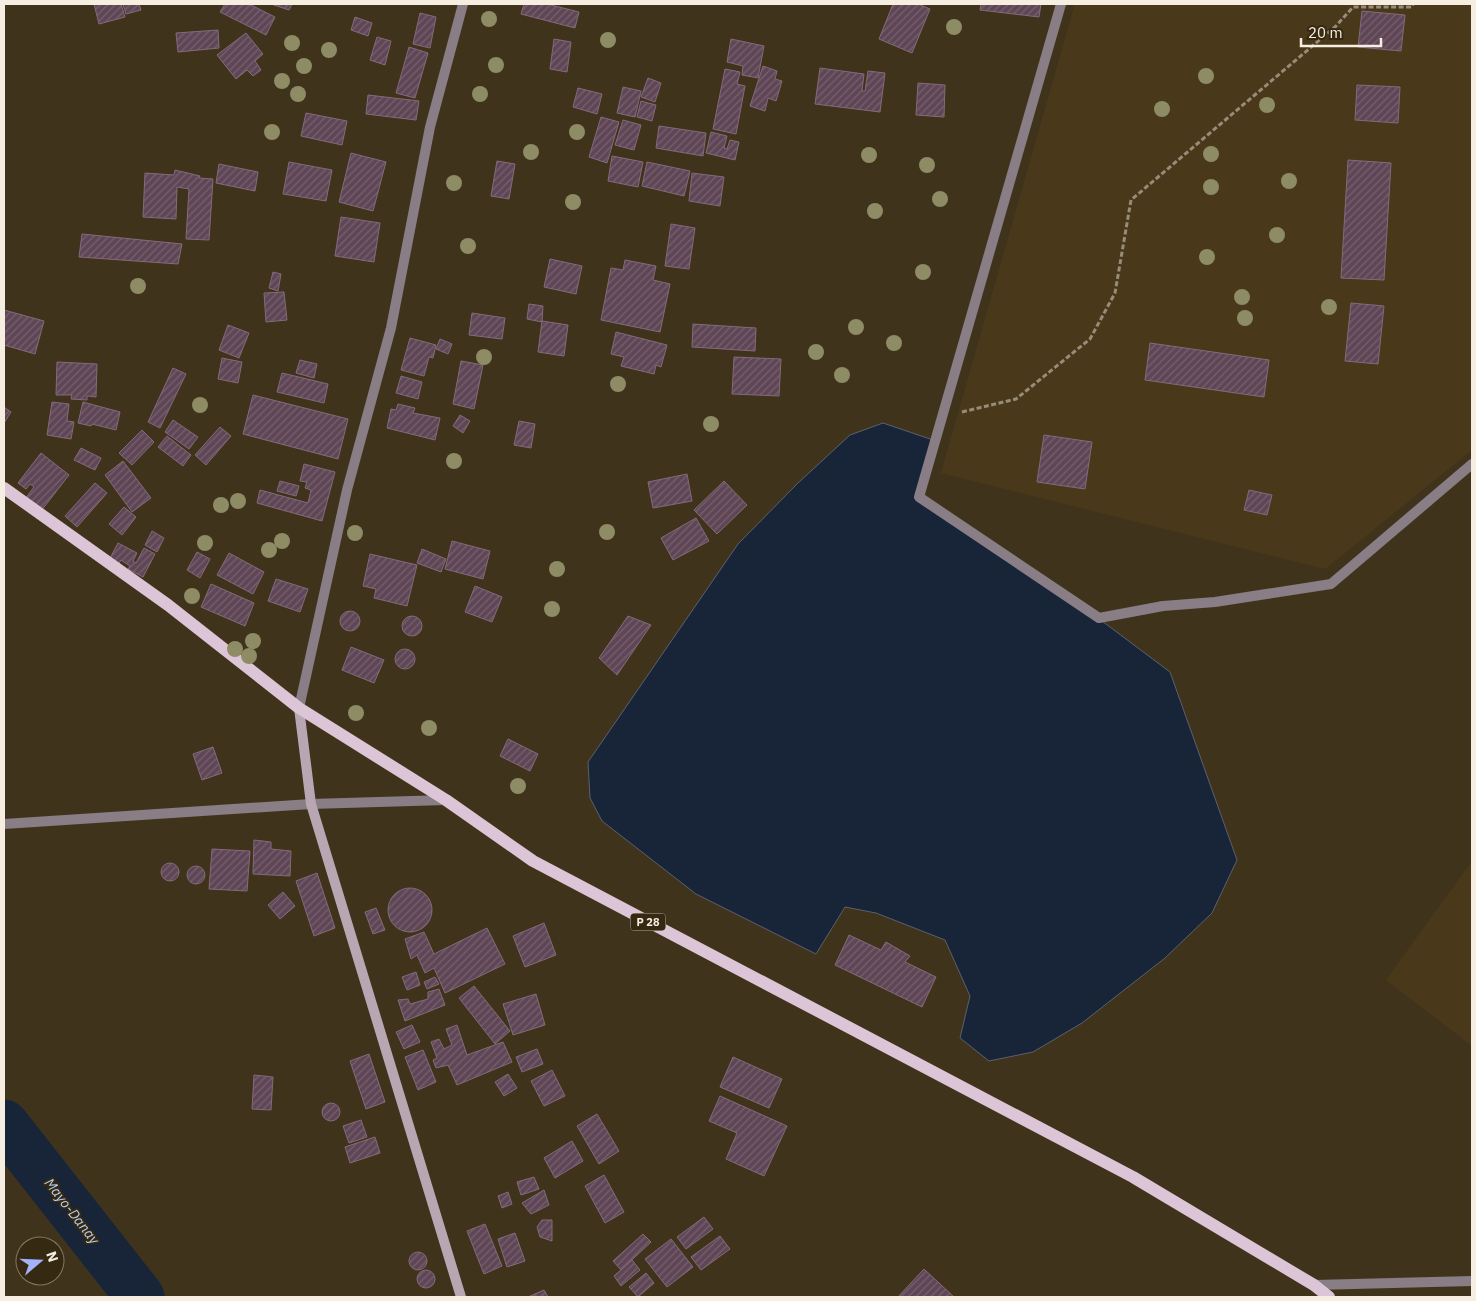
<svg xmlns="http://www.w3.org/2000/svg" width="1476" height="1301" font-family="'IBM Plex Sans',sans-serif">
  <defs>
    <pattern id="building-hatch" width="6" height="6" patternUnits="userSpaceOnUse" patternTransform="scale(1.25)"><rect width="6" height="6" fill="#5f4656"/><path d="M-1 1l2-2M0 6l6-6M5 7l2-2" fill="none" stroke="#77616e"/></pattern>
  </defs>
  <rect width="100%" height="100%" fill="#40331c"/>
  <g fill="#49391a">
    <polygon points="1075,4 1472,4 1472,450 1325,569 941,473"/>
    <polygon points="1472,861 1472,1046 1386,980"/>
  </g>
  <polygon fill="#182539" stroke="#5b616b" points="883,423 933,440 916,498 1098,618 1170,672 1237,860 1212,913 1165,958 1082,1023 1033,1052 989,1061 960,1038 970,996 945,940 876,913 845,907 816,954 696,894 602,821 590,798 588,762 738,544 798,483 850,435"/>
  <g fill="none" stroke-linecap="round" stroke-linejoin="round">
    <polyline stroke="#182539" stroke-width="49" points="4,1124 140,1297"/>
  </g>
  <g fill="url(#building-hatch)" stroke="#846a7b">
    <polygon points="94,4 121,4 125,17 99,24"/>
    <polygon points="123,4 139,4 141,10 126,14"/>
    <polygon points="225,4 249,4 275,17 266,35 220,12"/>
    <polygon points="271,4 292,4 289,10"/>
    <polygon points="524,4 547,4 579,12 575,28 521,14"/>
    <polygon points="893,4 918,4 930,9 912,53 879,39"/>
    <polygon points="981,4 1041,4 1039,17 980,10"/>
    <polygon points="1362,11 1405,15 1401,51 1358,47"/>
    <polygon points="420,13 436,17 430,48 413,44"/>
    <polygon points="355,17 372,23 368,36 351,30"/>
    <polygon points="218,30 219,48 178,52 176,33"/>
    <polygon points="246,33 263,54 255,61 261,70 253,76 247,70 236,79 217,55"/>
    <polygon points="377,37 391,41 385,65 370,60"/>
    <polygon points="554,39 571,42 567,72 550,69"/>
    <polygon points="731,39 764,46 758,78 742,75 743,66 727,62"/>
    <polygon points="409,47 428,53 415,98 396,93"/>
    <polygon points="763,66 777,71 775,79 782,81 776,101 768,98 765,111 750,106"/>
    <polygon points="820,68 864,74 862,91 865,91 868,71 885,73 880,112 815,104"/>
    <polygon points="725,69 740,72 737,84 745,86 736,134 713,129"/>
    <polygon points="648,78 661,83 655,102 641,97"/>
    <polygon points="918,83 945,85 944,117 916,115"/>
    <polygon points="1357,85 1400,87 1398,123 1355,120"/>
    <polygon points="623,87 641,91 635,117 617,113"/>
    <polygon points="578,88 602,94 597,114 573,107"/>
    <polygon points="368,95 419,101 416,120 366,114"/>
    <polygon points="641,101 656,105 652,121 637,117"/>
    <polygon points="306,113 347,121 342,145 301,136"/>
    <polygon points="601,117 619,122 607,163 589,157"/>
    <polygon points="623,120 641,125 634,150 615,145"/>
    <polygon points="659,126 706,133 703,156 656,148"/>
    <polygon points="711,132 727,136 724,148 727,149 730,140 739,142 735,160 706,153"/>
    <polygon points="351,153 386,162 373,211 339,202"/>
    <polygon points="612,156 643,162 638,187 608,181"/>
    <polygon points="1348,160 1391,163 1384,280 1341,278"/>
    <polygon points="497,161 515,164 509,199 491,196"/>
    <polygon points="289,162 332,170 326,201 283,194"/>
    <polygon points="647,162 690,171 684,196 642,186"/>
    <polygon points="219,164 258,172 255,191 216,183"/>
    <polygon points="175,170 200,176 199,178 213,179 209,240 186,239 189,189 177,187 176,219 143,217 145,173 174,175"/>
    <polygon points="692,173 724,177 720,206 689,201"/>
    <polygon points="341,217 380,223 374,262 335,256"/>
    <polygon points="671,224 695,228 689,269 665,266"/>
    <polygon points="82,234 182,244 178,264 79,257"/>
    <polygon points="550,259 582,266 576,294 544,287"/>
    <polygon points="625,260 656,266 653,280 670,284 660,332 601,320 611,268 623,270"/>
    <polygon points="273,272 281,274 278,291 269,288"/>
    <polygon points="284,292 287,320 266,322 264,293"/>
    <polygon points="1351,303 1384,306 1378,364 1345,361"/>
    <polygon points="529,304 543,306 542,322 527,319"/>
    <polygon points="4,310 44,321 35,354 4,345"/>
    <polygon points="472,313 505,318 502,339 469,335"/>
    <polygon points="542,321 568,325 564,356 538,352"/>
    <polygon points="693,324 756,328 755,351 692,347"/>
    <polygon points="228,325 249,333 239,358 219,350"/>
    <polygon points="616,332 667,345 661,367 656,365 654,374 621,366 624,357 611,354"/>
    <polygon points="410,338 436,345 433,358 429,357 424,376 401,370"/>
    <polygon points="440,339 452,344 448,354 436,349"/>
    <polygon points="1150,343 1269,360 1264,397 1145,380"/>
    <polygon points="734,357 781,359 779,396 732,394"/>
    <polygon points="222,358 242,362 238,383 218,379"/>
    <polygon points="300,360 317,364 314,378 296,373"/>
    <polygon points="461,361 483,365 474,409 453,404"/>
    <polygon points="57,362 97,364 96,397 87,396 87,400 71,399 72,395 56,395"/>
    <polygon points="173,368 186,374 160,428 148,422"/>
    <polygon points="282,373 328,384 324,403 277,392"/>
    <polygon points="401,376 422,382 418,399 396,393"/>
    <polygon points="253,395 348,419 338,459 243,434"/>
    <polygon points="52,402 69,404 67,421 74,422 71,439 47,435"/>
    <polygon points="83,402 120,412 116,430 92,424 91,426 78,423"/>
    <polygon points="398,404 415,408 413,413 440,418 435,440 387,428 391,409 396,410"/>
    <polygon points="4,407 11,412 4,423"/>
    <polygon points="460,415 470,421 463,433 453,426"/>
    <polygon points="173,420 198,437 189,449 165,432"/>
    <polygon points="519,421 535,424 531,448 514,445"/>
    <polygon points="220,427 231,436 206,465 195,455"/>
    <polygon points="142,430 154,442 132,465 119,453"/>
    <polygon points="1044,435 1092,442 1085,489 1037,482"/>
    <polygon points="167,436 191,455 183,466 158,447"/>
    <polygon points="81,448 101,458 95,470 74,460"/>
    <polygon points="41,453 69,475 41,511 25,499 34,487 30,484 26,489 18,483"/>
    <polygon points="123,461 151,498 132,512 105,475"/>
    <polygon points="304,464 335,472 322,521 257,503 260,490 308,503 311,490 305,488 307,482 300,481"/>
    <polygon points="687,474 692,501 653,508 648,482"/>
    <polygon points="280,481 299,486 296,496 277,491"/>
    <polygon points="724,481 747,505 717,534 694,510"/>
    <polygon points="95,483 107,493 77,527 65,516"/>
    <polygon points="1249,490 1272,495 1267,515 1244,510"/>
    <polygon points="124,507 136,517 122,535 109,524"/>
    <polygon points="696,518 709,541 673,560 661,538"/>
    <polygon points="152,531 164,538 157,552 145,545"/>
    <polygon points="452,541 490,551 483,579 445,569"/>
    <polygon points="118,543 137,553 133,561 136,563 144,548 155,554 143,577 128,569 130,566 121,560 118,565 109,560"/>
    <polygon points="422,549 446,559 441,572 417,563"/>
    <polygon points="197,552 210,559 200,578 187,570"/>
    <polygon points="229,553 264,572 253,594 217,575"/>
    <polygon points="370,554 417,565 407,606 374,598 376,589 363,586"/>
    <polygon points="276,579 308,589 300,612 268,601"/>
    <polygon points="211,584 254,603 245,626 201,607"/>
    <polygon points="475,586 502,597 492,622 465,612"/>
    <circle cx="350" cy="621" r="10"/>
    <circle cx="412" cy="626" r="10"/>
    <polygon points="628,616 651,625 617,675 599,658"/>
    <polygon points="351,647 384,660 374,683 342,670"/>
    <circle cx="405" cy="659" r="10"/>
    <polygon points="508,739 538,754 530,771 500,756"/>
    <polygon points="213,747 222,773 202,780 193,754"/>
    <polygon points="254,840 271,842 271,849 291,851 290,876 253,874"/>
    <polygon points="212,849 250,851 247,891 209,889"/>
    <circle cx="170" cy="872" r="9"/>
    <circle cx="196" cy="875" r="9"/>
    <polygon points="317,873 335,928 314,936 296,881"/>
    <circle cx="410" cy="910" r="22"/>
    <polygon points="283,892 295,906 280,919 268,905"/>
    <polygon points="376,908 385,930 373,934 365,912"/>
    <polygon points="544,923 556,955 525,967 513,936"/>
    <polygon points="487,928 505,964 445,993 434,968 425,973 417,955 411,959 405,939 424,932 434,954"/>
    <polygon points="849,935 881,950 886,942 910,956 905,962 936,977 922,1007 835,965"/>
    <polygon points="416,972 420,985 407,990 402,977"/>
    <polygon points="435,977 439,984 427,989 424,982"/>
    <polygon points="474,986 510,1031 495,1044 459,998"/>
    <polygon points="439,989 445,1005 405,1021 398,1000 408,999 410,1004 428,999 428,992"/>
    <polygon points="536,994 545,1025 513,1035 503,1004"/>
    <polygon points="412,1025 420,1042 404,1049 396,1032"/>
    <polygon points="457,1025 467,1055 503,1042 512,1062 457,1085 448,1065 436,1068 433,1060 437,1058 431,1042 439,1039 444,1049 452,1045 446,1029"/>
    <polygon points="537,1049 543,1064 522,1072 516,1057"/>
    <polygon points="423,1050 436,1082 418,1090 405,1057"/>
    <polygon points="369,1054 385,1102 366,1109 350,1061"/>
    <polygon points="733,1057 782,1079 769,1108 720,1087"/>
    <polygon points="552,1070 565,1096 544,1106 531,1081"/>
    <polygon points="508,1074 517,1088 504,1096 495,1082"/>
    <polygon points="254,1075 273,1077 271,1110 252,1109"/>
    <polygon points="720,1096 787,1126 764,1176 726,1159 737,1133 709,1121"/>
    <circle cx="331" cy="1112" r="9"/>
    <polygon points="597,1114 619,1151 599,1164 577,1126"/>
    <polygon points="361,1120 367,1137 349,1143 343,1126"/>
    <polygon points="375,1137 380,1153 350,1163 345,1147"/>
    <polygon points="572,1141 583,1161 555,1178 544,1158"/>
    <polygon points="604,1175 624,1212 605,1223 585,1186"/>
    <polygon points="534,1177 539,1189 521,1195 517,1182"/>
    <polygon points="544,1190 549,1205 531,1214 522,1203"/>
    <polygon points="508,1192 512,1204 502,1208 498,1196"/>
    <polygon points="704,1217 713,1229 686,1249 677,1237"/>
    <polygon points="542,1220 552,1220 552,1241 540,1237 537,1227"/>
    <polygon points="485,1224 502,1266 484,1274 467,1231"/>
    <polygon points="515,1233 525,1261 507,1267 498,1239"/>
    <polygon points="643,1234 651,1242 621,1270 613,1261"/>
    <polygon points="720,1236 730,1249 701,1270 691,1257"/>
    <polygon points="671,1239 693,1267 667,1287 645,1259"/>
    <circle cx="418" cy="1261" r="9"/>
    <polygon points="632,1260 640,1270 621,1286 614,1276"/>
    <polygon points="924,1269 954,1297 898,1297"/>
    <circle cx="426" cy="1279" r="9"/>
    <polygon points="646,1273 654,1283 638,1297 629,1287"/>
    <polygon points="544,1290 548,1297 528,1297"/>
  </g>
  <g fill="none" stroke-linecap="round" stroke-linejoin="round">
    <polyline stroke="#978c79" stroke-width="3" stroke-dasharray="5 2.5" stroke-linecap="butt" points="962,412 1016,399 1090,339 1115,293 1131,200 1336,26 1353,7 1412,7 1413,4"/>
    <g stroke="#897d86" stroke-width="10">
      <polyline points="1061,4 919,497 1099,618 1163,606 1215,602 1331,584 1472,464"/>
      <polyline points="299,708 347,490 391,328 430,127 463,4"/>
      <polyline points="4,824 311,804 446,800"/>
    </g>
    <polyline stroke="#897d86" stroke-width="10" points="1314,1285 1472,1281"/>
    <polyline stroke="#b8a6b3" stroke-width="10" points="299,708 311,804 461,1297"/>
    <polyline stroke="#dcc5d6" stroke-width="12" points="4,488 168,605 299,708 446,800 533,861 1133,1177 1314,1285 1329,1297"/>
  </g>
  <g fill="#8d8c65">
    <circle cx="489" cy="19" r="8"/>
    <circle cx="954" cy="27" r="8"/>
    <circle cx="608" cy="40" r="8"/>
    <circle cx="292" cy="43" r="8"/>
    <circle cx="329" cy="50" r="8"/>
    <circle cx="496" cy="65" r="8"/>
    <circle cx="304" cy="66" r="8"/>
    <circle cx="1206" cy="76" r="8"/>
    <circle cx="282" cy="81" r="8"/>
    <circle cx="298" cy="94" r="8"/>
    <circle cx="480" cy="94" r="8"/>
    <circle cx="1267" cy="105" r="8"/>
    <circle cx="1162" cy="109" r="8"/>
    <circle cx="272" cy="132" r="8"/>
    <circle cx="577" cy="132" r="8"/>
    <circle cx="531" cy="152" r="8"/>
    <circle cx="1211" cy="154" r="8"/>
    <circle cx="869" cy="155" r="8"/>
    <circle cx="927" cy="165" r="8"/>
    <circle cx="1289" cy="181" r="8"/>
    <circle cx="454" cy="183" r="8"/>
    <circle cx="1211" cy="187" r="8"/>
    <circle cx="940" cy="199" r="8"/>
    <circle cx="573" cy="202" r="8"/>
    <circle cx="875" cy="211" r="8"/>
    <circle cx="1277" cy="235" r="8"/>
    <circle cx="468" cy="246" r="8"/>
    <circle cx="1207" cy="257" r="8"/>
    <circle cx="923" cy="272" r="8"/>
    <circle cx="138" cy="286" r="8"/>
    <circle cx="1242" cy="297" r="8"/>
    <circle cx="1329" cy="307" r="8"/>
    <circle cx="1245" cy="318" r="8"/>
    <circle cx="856" cy="327" r="8"/>
    <circle cx="894" cy="343" r="8"/>
    <circle cx="816" cy="352" r="8"/>
    <circle cx="484" cy="357" r="8"/>
    <circle cx="842" cy="375" r="8"/>
    <circle cx="618" cy="384" r="8"/>
    <circle cx="200" cy="405" r="8"/>
    <circle cx="711" cy="424" r="8"/>
    <circle cx="454" cy="461" r="8"/>
    <circle cx="238" cy="501" r="8"/>
    <circle cx="221" cy="505" r="8"/>
    <circle cx="607" cy="532" r="8"/>
    <circle cx="355" cy="533" r="8"/>
    <circle cx="282" cy="541" r="8"/>
    <circle cx="205" cy="543" r="8"/>
    <circle cx="269" cy="550" r="8"/>
    <circle cx="557" cy="569" r="8"/>
    <circle cx="192" cy="596" r="8"/>
    <circle cx="552" cy="609" r="8"/>
    <circle cx="253" cy="641" r="8"/>
    <circle cx="235" cy="649" r="8"/>
    <circle cx="249" cy="656" r="8"/>
    <circle cx="356" cy="713" r="8"/>
    <circle cx="429" cy="728" r="8"/>
    <circle cx="518" cy="786" r="8"/>
  </g>
  <g text-anchor="middle" dominant-baseline="central" stroke-width="4" stroke-linejoin="round" paint-order="stroke">
    <rect fill="#362912" stroke="#bcb3a2" stroke-width="1" x="630.5" y="913.5" width="35" height="17" rx="4"/>
    <g font-size="11" font-weight="bold" fill="#f6eee0">
      <text x="648" y="922">P 28</text>
    </g>
    <g font-size="14" font-style="italic" fill="#bad2f7" stroke="#362912">
      <text transform="translate(72 1211) rotate(52)">Mayo-Danay</text>
    </g>
  </g>
  <rect width="1476" height="1301" fill="none" stroke="#f6eee0" stroke-width="10"/>
  <g transform="translate(40 1261) rotate(71)"><circle r="24" fill="#362912" stroke="#837864"/>
  <path d="M0-4L9 19L0 12L-9 19Z" fill="#a4b2fc"/>
  <text y="-8" font-size="14" font-weight="bold" text-anchor="middle" fill="#f6eee0">N</text>
  </g>
  <path d="M1301 38v8h80v-8" fill="none" stroke="#f6eee0" stroke-width="2.5"/>
  <text x="1308" y="38" font-size="15" fill="#f6eee0" stroke="#362912" stroke-width="4" paint-order="stroke">20 m</text>
</svg>
